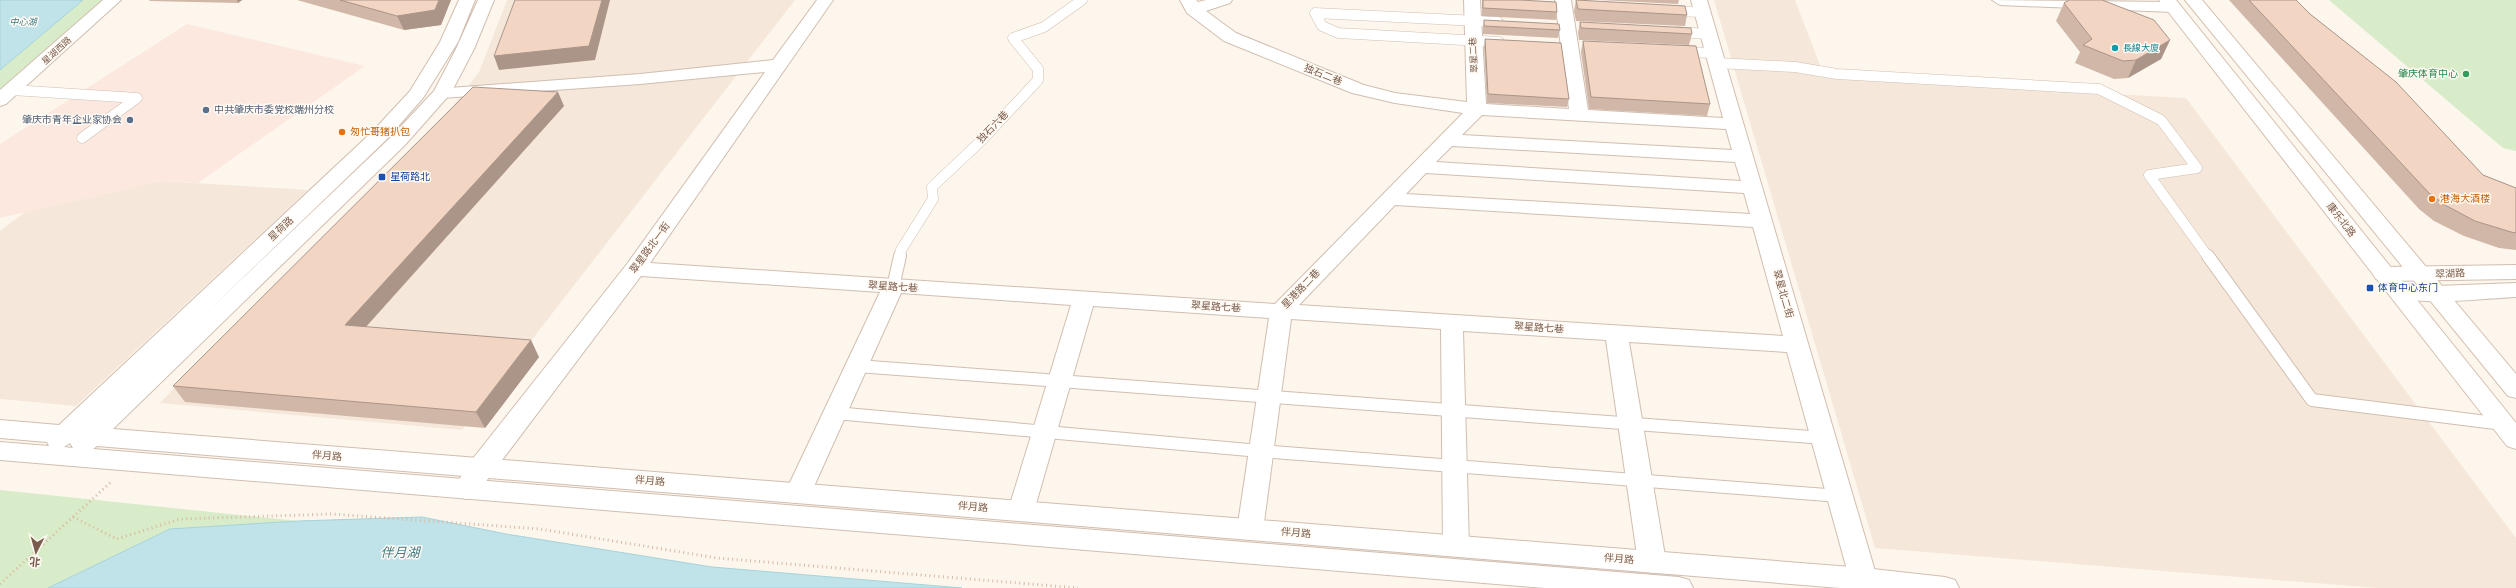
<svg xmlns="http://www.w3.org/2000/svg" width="2516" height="588" font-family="'Varela Round','Noto Sans SC',sans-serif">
  <rect width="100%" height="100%" fill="#fdf6ec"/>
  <g fill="#f5e8da">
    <polygon points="507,0 795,0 462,430 160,403 452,107 479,72"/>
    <polygon points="1714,0 1795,0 1825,78 2186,98 2516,538 2516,588 2377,588 1875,548"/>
    <polygon points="161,181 308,190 76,406 0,399 0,231 25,212"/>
  </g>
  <polygon fill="#fde8e0" points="187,24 365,66 198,183 161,181 0,218 0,144"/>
  <g fill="#d8ecc9">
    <polygon points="83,0 106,0 0,90 0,70"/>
    <polygon points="2329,0 2516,0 2516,151 2503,148"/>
    <polygon points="0,490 298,521 170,529 48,588 0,588"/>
  </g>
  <g fill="#bfe3e8" stroke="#a5d3da">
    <polygon points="0,0 83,0 0,70"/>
    <polygon points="422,517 506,534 712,567 962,588 48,588 170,529 298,521"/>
  </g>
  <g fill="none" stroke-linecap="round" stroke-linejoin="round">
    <g stroke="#d1beb0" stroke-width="11">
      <g id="service-far1">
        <polyline points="1671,11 1703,12"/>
        <polyline points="1498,22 1315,13 1322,26 1338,33 1499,42"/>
        <polyline points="1677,32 1709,34"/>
        <polyline points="1684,52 1714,53"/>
        <polyline points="1717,63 1795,67 1837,74 2099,89 2161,120 2197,168 2149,175 2208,257"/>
        <polyline points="12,90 137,98 82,138"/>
        <polyline points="899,257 901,250 933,199 932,187 982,140 1038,80 1038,69 1013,38 1044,27 1082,0"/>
      </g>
    </g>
    <g stroke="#d1beb0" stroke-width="14">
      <g id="service">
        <polyline points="2208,256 2312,400 2503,424"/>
        <polyline points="893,287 900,256"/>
        <polyline points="857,366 1824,438"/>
        <polyline points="835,413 1260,451 1840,496"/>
      </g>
    </g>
    <g stroke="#d1beb0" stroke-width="2">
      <g id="minor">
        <polygon points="103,0 121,0 6,104 0,106 0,90"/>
        <path d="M817 0H833L650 263 1275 304 1463 113 1395 103 1352 93 1224 41 1187 13 1180 0H1196L1198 2 1206 0H1232L1230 3 1206 11 1236 33 1364 85 1395 93 1467 102 1464 0H1480L1486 104 1569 109 1555 0H1571L1588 110 1723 118 1691 0H1707L1880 588H1852L1787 352 1629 342 1666 562 1662 570 1652 573 1642 570 1638 562 1606 340 1463 331 1469 546 1465 553 1456 556 1447 553 1443 546 1441 329 1291 319 1263 530 1259 537 1250 540 1241 537 1237 530 1269 318 1093 306 1034 511 1030 518 1021 521 1012 518 1008 511 1071 305 901 293 811 493 807 500 798 503 789 500 785 493 880 292 641 276 475 496 466 499 457 496 453 489 471 461 627 264 765 72 640 84 442 98 436 97 433 93 436 89 640 74 773 60ZM1482 115 1726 129 1732 150 1462 135ZM1452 146 1735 162 1741 181 1436 162ZM1426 173 1744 193 1750 214 1406 194ZM1395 205 1753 227 1783 336 1299 305Z"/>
        <polygon points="1992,0 2172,2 2178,3 2180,7 2178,11 2172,12 2000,5"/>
      </g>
    </g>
    <g stroke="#d1beb0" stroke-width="2">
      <g id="tertiary">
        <path d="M459 0H475L458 42 423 98 386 140 203 316 391 137 434 91 456 49 478 0H494L474 49 451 93 405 145 113 429 1864 568 1945 577 1955 580 1959 588H1840L97 446 93 449 1679 577 1689 580 1693 588H1545L0 460V442L49 446 47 442 0 438V420L59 425 372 132 410 91 440 42ZM70 443 73 448 64 447Z"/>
        <polygon points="2516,265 2516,279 2384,281 2376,279 2373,274 2376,269 2384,267"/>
        <path d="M2516 283V297C2476 299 2429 306 2390 296L2387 291 2390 286 2398 284 2436 286Z"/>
      </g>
    </g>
    <g stroke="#d6c0b0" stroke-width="2">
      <g id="secondary">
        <polygon points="2159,0 2176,0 2516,423 2516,449 2507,446"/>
        <polygon points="2185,0 2202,0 2516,374 2516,398 2508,396"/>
      </g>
    </g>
    <g stroke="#d9b8a5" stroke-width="3" stroke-dasharray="1 3.5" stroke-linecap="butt">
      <polyline points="73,517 117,539 180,519 332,514 540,529 717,558 1078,588"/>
      <polyline points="0,584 111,482"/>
    </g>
    <use href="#service-far1" stroke="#fff" stroke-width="10"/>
    <use href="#service" stroke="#fff" stroke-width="12"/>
    <use href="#minor" fill="#fff" fill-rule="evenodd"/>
    <use href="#tertiary" fill="#fff" fill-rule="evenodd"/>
    <use href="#secondary" fill="#fff" fill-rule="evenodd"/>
  </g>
  <g fill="#d1b7a8">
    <polygon points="149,0 242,0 238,3 150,1"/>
    <polygon points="297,0 451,0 441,25 404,30"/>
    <polygon points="1482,0 1519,0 1557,12 1556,20 1482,16"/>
    <polygon points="1576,0 1687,15 1685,26 1576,21 1574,11"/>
    <polygon points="1600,0 1679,0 1678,4"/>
    <polygon points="2229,0 2296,0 2310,14 2483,175 2516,188 2516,250 2499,248 2464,236 2434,221 2419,209"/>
    <polygon points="2064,3 2170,40 2161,59 2128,78 2114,79 2075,63 2080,52 2056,21"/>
    <polygon points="1484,20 1560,30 1558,38 1483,34 1483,28"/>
    <polygon points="1580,22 1692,34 1689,45 1579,40 1578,33"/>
    <polygon points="1485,39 1569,99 1567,107 1487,103 1484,47"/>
    <polygon points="1583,41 1710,104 1707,116 1589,109 1581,52"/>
    <polygon points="564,106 366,327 539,357 485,428 185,402 173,386"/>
  </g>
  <g fill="#aa9588">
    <polygon points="237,0 242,0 238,3"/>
    <polygon points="439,0 451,0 441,25 404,30 397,16"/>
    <polygon points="602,0 610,0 595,60 499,70 494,56"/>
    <polygon points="2170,40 2161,59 2128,78 2136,60"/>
    <polygon points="558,92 564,106 353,341 345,325"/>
    <polygon points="531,340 539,357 485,428 476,412"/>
  </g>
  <g fill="#f3d5c3" stroke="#aa9588">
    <polygon points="340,0 439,0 435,10 397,16"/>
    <polygon points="515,0 602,0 589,46 494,56"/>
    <polygon points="1483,0 1519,0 1556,2 1557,12 1483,8"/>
    <polygon points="1576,0 1685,6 1687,15 1578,9"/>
    <polygon points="2069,0 2102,0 2154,20 2170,40 2136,60 2123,61 2083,45 2092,39 2064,3"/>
    <polygon points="2249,0 2296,0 2310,14 2396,82 2483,175 2516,188 2516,233 2511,232 2475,221 2445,205 2429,193"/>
    <polygon points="1484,20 1559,24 1560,30 1484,26"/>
    <polygon points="1580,22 1691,28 1692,34 1581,28"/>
    <polygon points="1485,39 1561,43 1569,99 1488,94"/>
    <polygon points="1583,41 1696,46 1710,104 1591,97"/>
    <polygon points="473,87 558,92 345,325 531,340 476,412 173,386"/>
  </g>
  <circle fill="#0f9aa8" stroke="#fffaf3" stroke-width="1.5" cx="2115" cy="48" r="4"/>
  <circle fill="#2e9e5b" stroke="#fffaf3" stroke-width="1.5" cx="2466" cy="74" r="4"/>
  <g fill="#5c6f8a" stroke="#fffaf3" stroke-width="1.5">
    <circle cx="206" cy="110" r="4"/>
    <circle cx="130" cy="120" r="4"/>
  </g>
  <g fill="#e8710a" stroke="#fffaf3" stroke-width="1.5">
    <circle cx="342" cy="132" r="4"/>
    <circle cx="2432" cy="199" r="4"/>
  </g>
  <g fill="#1a4fb4" stroke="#fffaf3" stroke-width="1.5">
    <rect x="378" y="173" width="8" height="8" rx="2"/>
    <rect x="2366" y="284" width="8" height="8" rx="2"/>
  </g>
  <g text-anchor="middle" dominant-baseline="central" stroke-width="3" stroke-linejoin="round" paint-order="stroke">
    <g font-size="9" font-style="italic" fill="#437c86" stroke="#fffaf3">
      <text x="23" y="22">中心湖</text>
    </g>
    <g font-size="9" fill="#0d838f" stroke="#fffaf3" text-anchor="start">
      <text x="2123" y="48">長線大廈</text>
    </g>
    <g font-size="9" fill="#7a5c4d" stroke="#fffaf3">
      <text transform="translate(57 51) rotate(-42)">星湖西路</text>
      <text transform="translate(1474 55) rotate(-93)">翠星二巷</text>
    </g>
    <g font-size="10" fill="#27864d" stroke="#fffaf3" text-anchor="end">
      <text x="2458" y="74">肇庆体育中心</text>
    </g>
    <g font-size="10" fill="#7a5c4d" stroke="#fffaf3">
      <text transform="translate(1323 75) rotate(22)">独石二巷</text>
      <text transform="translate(993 127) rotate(-46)">独石六巷</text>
      <text transform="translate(2341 220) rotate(52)">康乐北路</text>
      <text transform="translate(281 229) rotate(-43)">星荷路</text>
      <text transform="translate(650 248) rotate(-54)">翠星路北一街</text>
      <text transform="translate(2450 274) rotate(-3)">翠湖路</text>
      <text transform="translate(893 287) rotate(4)">翠星路七巷</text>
      <text transform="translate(1301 289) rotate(-46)">星港路二巷</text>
      <text transform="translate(1783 294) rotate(74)">翠星北二街</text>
      <text transform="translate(1216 307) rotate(4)">翠星路七巷</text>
      <text transform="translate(1539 328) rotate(4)">翠星路七巷</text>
      <text transform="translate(327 456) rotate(5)">伴月路</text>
      <text transform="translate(650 481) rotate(5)">伴月路</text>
      <text transform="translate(973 507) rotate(5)">伴月路</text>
      <text transform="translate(1296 533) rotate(5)">伴月路</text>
      <text transform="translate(1619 559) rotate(5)">伴月路</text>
    </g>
    <g font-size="10" fill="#4e5e75" stroke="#fffaf3" text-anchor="start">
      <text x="214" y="110">中共肇庆市委党校端州分校</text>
      <text x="122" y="120" text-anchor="end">肇庆市青年企业家协会</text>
    </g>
    <g font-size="10" fill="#c56008" stroke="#fffaf3" text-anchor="start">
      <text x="350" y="132">匆忙哥猪扒包</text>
      <text x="2440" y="199">港海大酒楼</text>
    </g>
    <g font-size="10" fill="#164399" stroke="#fffaf3" text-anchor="start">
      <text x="390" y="177">星荷路北</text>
      <text x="2378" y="288">体育中心东门</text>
    </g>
    <g font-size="13" font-style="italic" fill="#437c86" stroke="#fffaf3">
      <text x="400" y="553">伴月湖</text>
    </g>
  </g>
  <g transform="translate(36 552) rotate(186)" stroke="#fffaf3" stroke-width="3" paint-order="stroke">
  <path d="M0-3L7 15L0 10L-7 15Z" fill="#7a5c4d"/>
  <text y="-6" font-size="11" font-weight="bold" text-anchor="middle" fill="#7a5c4d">北</text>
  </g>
</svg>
